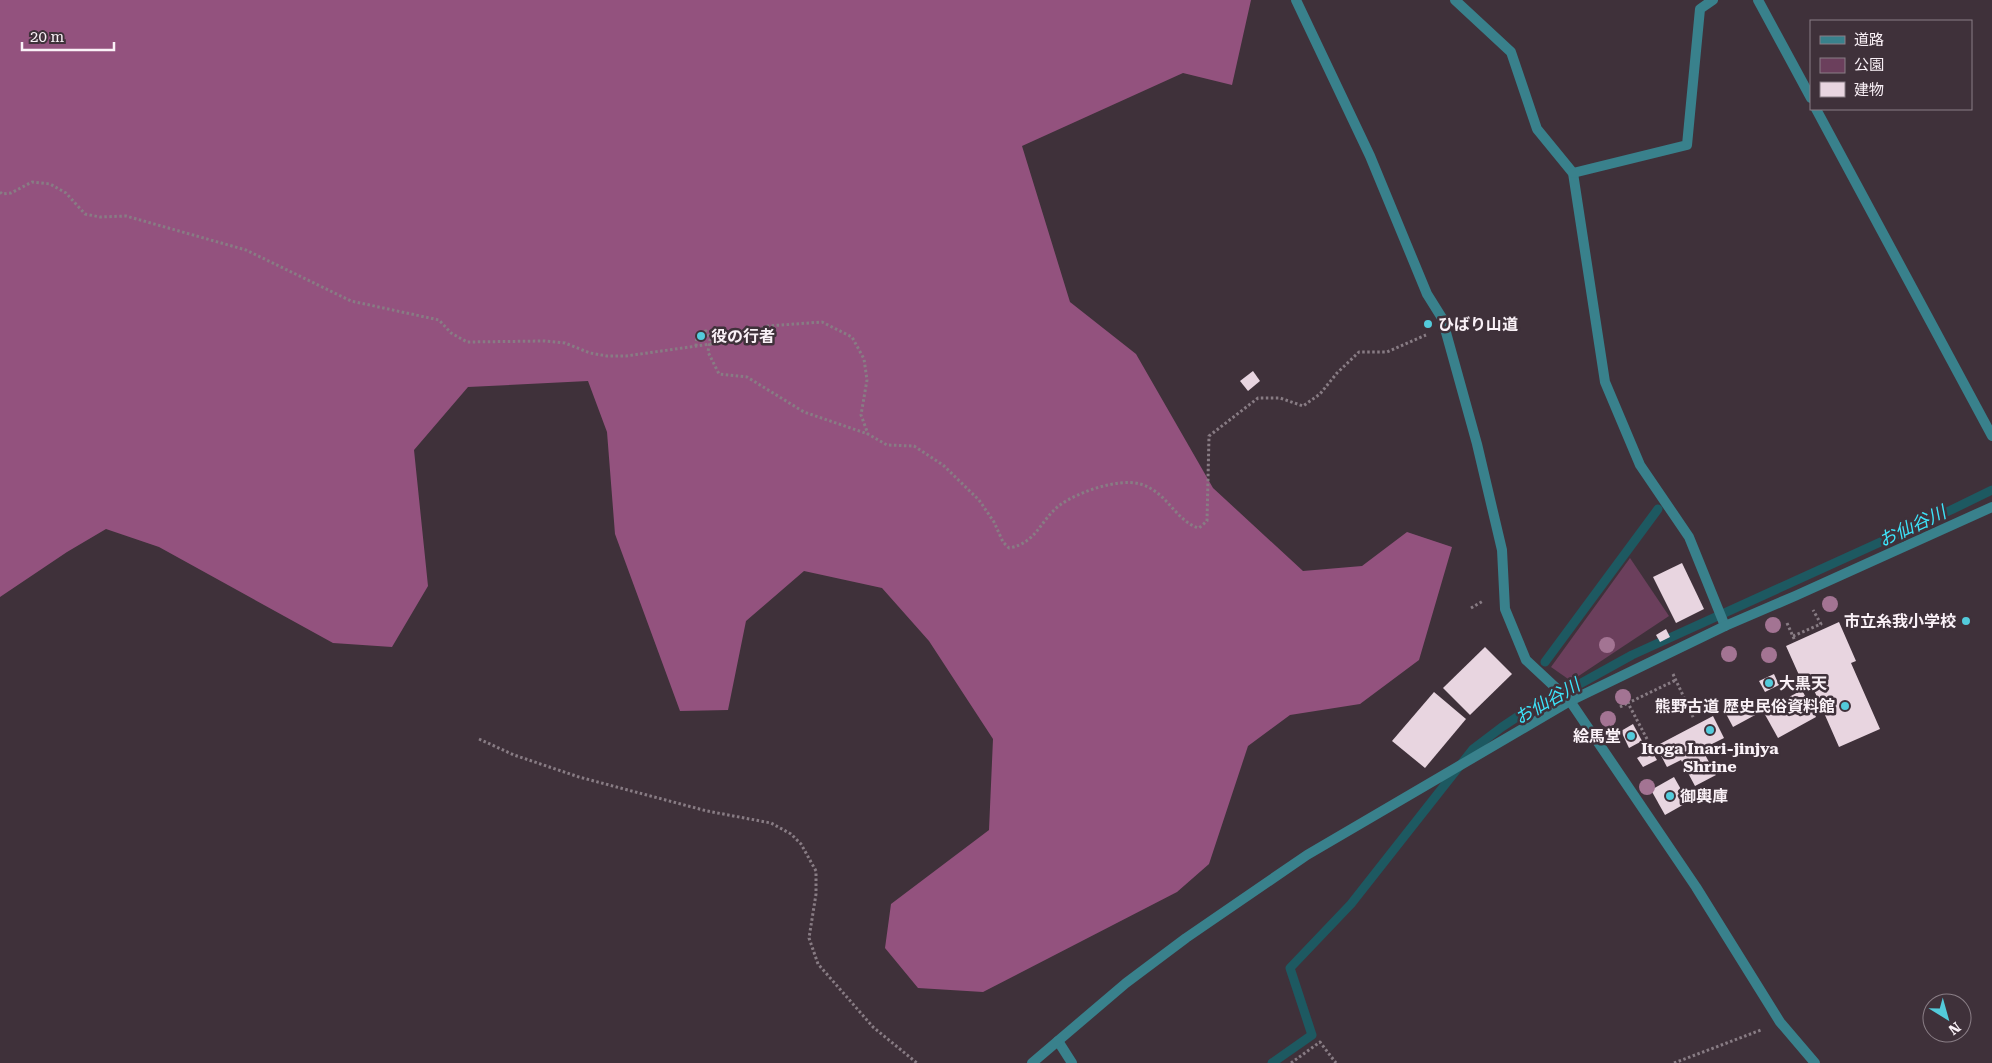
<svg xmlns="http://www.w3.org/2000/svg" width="1992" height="1063" font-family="'Roboto Serif','Noto Sans JP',serif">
  <rect width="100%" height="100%" fill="#3f313a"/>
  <polygon fill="#6b3f5c" points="1630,558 1669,616 1571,681 1551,667"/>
  <polygon fill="#93527e" points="0,0 1251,0 1232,85 1183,73 1022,146 1070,302 1136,354 1213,488 1303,571 1362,566 1407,532 1452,547 1419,660 1360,704 1290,715 1248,746 1209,864 1177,892 983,992 918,988 885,948 891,904 989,830 993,739 929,641 882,588 804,571 746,621 728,710 680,711 615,534 607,432 588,381 468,387 414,450 428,586 392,647 333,643 159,547 106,529 67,552 0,597"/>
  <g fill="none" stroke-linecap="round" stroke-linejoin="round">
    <g stroke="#1d5961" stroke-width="9">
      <polyline points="1545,662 1658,509"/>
      <polyline points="1272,1063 1312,1035 1290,968 1351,904 1473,749 1502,727 1532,707 1576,686 1632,655 1951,510 1992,490"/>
    </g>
  </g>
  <g fill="#e8d5e0">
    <polygon points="1253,371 1260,381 1248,391 1240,381"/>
    <polygon points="1682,563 1704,609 1676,623 1653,577"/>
    <polygon points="1839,622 1856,661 1851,663 1880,729 1839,747 1810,681 1803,684 1786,646"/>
    <polygon points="1666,629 1670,637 1660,642 1656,635"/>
    <polygon points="1485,647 1512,674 1470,715 1443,688"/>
    <polygon points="1774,674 1779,685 1765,692 1759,681"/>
    <polygon points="1802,690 1816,717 1778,738 1763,711"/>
    <polygon points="1434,692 1466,719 1425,768 1392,741"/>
    <polygon points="1747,698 1757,714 1733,727 1724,710"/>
    <polygon points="1713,716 1724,738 1702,749 1716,775 1695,786 1681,760 1667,767 1656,746"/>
    <polygon points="1633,724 1642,741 1629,748 1621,731"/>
    <polygon points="1651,750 1657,760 1643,767 1637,758"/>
    <polygon points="1674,777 1688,802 1665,815 1651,790"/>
  </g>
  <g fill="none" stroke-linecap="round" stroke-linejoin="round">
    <g stroke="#887c84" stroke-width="3" stroke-dasharray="2.5 2.5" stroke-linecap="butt">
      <path d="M0 192 2 194 11 193 32 182 50 184 66 193 85 214 100 217 126 216 246 250 351 301 439 320 451 333 467 342 545 341 565 343 590 353 607 356H626L725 342 768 326 822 322 852 337 864 359 867 380 861 415 868 434 887 445 914 446 943 465 979 500 994 522 1003 542 1009 548C1037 543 1040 520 1060 505 1078 492 1118 478 1140 484 1167 491 1176 522 1199 528L1207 521 1209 436 1258 398H1280L1303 406 1320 394 1337 373 1359 352H1387L1426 335"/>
      <polyline points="696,346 697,334 706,331 710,339 708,352 719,374 747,377 804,412 868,434"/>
      <polyline points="1471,608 1483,601"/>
      <polyline points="1787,623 1795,641"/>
      <polyline points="1793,636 1821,624 1813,610"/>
      <polyline points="1673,674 1694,719"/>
      <polyline points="1620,707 1628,703"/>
      <polyline points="479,739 514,755 579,777 707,811 771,823 791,834 801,844 816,871 816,894 809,938 818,964 873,1027 917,1063"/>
      <polyline points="1647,739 1628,703 1676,680"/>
      <polyline points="1291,1063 1320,1042 1336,1063"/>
      <polyline points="1674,1063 1761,1030"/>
    </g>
    <g stroke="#39818c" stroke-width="10">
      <polyline points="1296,0 1370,156 1427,294 1442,318 1477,444 1502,550 1505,609 1526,660 1570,701 1696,887 1780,1022 1815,1063"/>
      <polyline points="1455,0 1511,52 1537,129 1573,173 1605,382 1640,465 1689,537 1725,626"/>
      <polyline points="1758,0 1811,98"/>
      <polyline points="1816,109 1992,436"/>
      <polyline points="1573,173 1687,145 1700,9 1713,0"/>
      <polyline points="1058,1041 1072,1063"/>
      <polyline points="1032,1063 1126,983 1186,938 1307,855 1570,701 1725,626 1795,596 1992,507"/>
    </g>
  </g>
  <g fill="#a37493">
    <circle cx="1830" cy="604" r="8"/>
    <circle cx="1773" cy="625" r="8"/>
    <circle cx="1607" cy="645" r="8"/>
    <circle cx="1729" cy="654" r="8"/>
    <circle cx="1769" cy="655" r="8"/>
    <circle cx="1623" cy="697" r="8"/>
    <circle cx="1608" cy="719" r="8"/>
    <circle cx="1647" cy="787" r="8"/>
  </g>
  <g fill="#53cbdb" stroke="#3f313a" stroke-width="2">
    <circle cx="1428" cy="324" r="5"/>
    <circle cx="701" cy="336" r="5"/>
    <circle cx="1966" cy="621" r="5"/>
    <circle cx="1769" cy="683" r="5"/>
    <circle cx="1845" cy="706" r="5"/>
    <circle cx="1710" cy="730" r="5"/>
    <circle cx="1631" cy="736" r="5"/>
    <circle cx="1670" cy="796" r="5"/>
  </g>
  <g text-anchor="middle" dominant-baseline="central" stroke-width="5" stroke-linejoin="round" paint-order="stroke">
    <g font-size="16" font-weight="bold" fill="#faf1f7" stroke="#3f313a" text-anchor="start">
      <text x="1438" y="324">ひばり山道</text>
      <text x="711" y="336">役の行者</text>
      <text x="1956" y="621" text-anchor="end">市立糸我小学校</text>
      <text x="1779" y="683">大黒天</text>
      <text x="1835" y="706" text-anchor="end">熊野古道 歴史民俗資料館</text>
      <text x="1621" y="736" text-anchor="end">絵馬堂</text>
      <text x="1710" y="748" text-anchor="middle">Itoga Inari-jinjya<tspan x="1710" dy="18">Shrine</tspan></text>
      <text x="1680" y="796">御輿庫</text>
    </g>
    <g font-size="18" font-style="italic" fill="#3de4fa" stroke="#3f313a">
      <text transform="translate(1912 526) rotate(-25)">お仙谷川</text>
      <text transform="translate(1547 701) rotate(-30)">お仙谷川</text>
    </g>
  </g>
  <rect x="1810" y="20" width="162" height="90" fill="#3f313a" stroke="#8a7e86"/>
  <rect x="1820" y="36" width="25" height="8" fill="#39818c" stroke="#8a7e86"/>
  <text x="1854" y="45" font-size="15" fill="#faf1f7">道路</text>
  <rect x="1820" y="58" width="25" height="15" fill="#6b3f5c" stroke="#8a7e86"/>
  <text x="1854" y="70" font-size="15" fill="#faf1f7">公園</text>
  <rect x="1820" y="82" width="25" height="15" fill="#e8d5e0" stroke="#8a7e86"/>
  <text x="1854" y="95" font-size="15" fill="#faf1f7">建物</text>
  <g transform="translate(1947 1018) rotate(143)"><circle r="24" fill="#3f313a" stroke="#8a7e86"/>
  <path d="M0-4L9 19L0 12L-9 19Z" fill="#53cbdb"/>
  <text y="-8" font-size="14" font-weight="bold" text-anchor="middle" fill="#faf1f7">N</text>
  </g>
  <path d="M22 42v8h92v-8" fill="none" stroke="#faf1f7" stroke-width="2.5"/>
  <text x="30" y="42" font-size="15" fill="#faf1f7" stroke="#3f313a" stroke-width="4" paint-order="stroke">20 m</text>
</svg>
